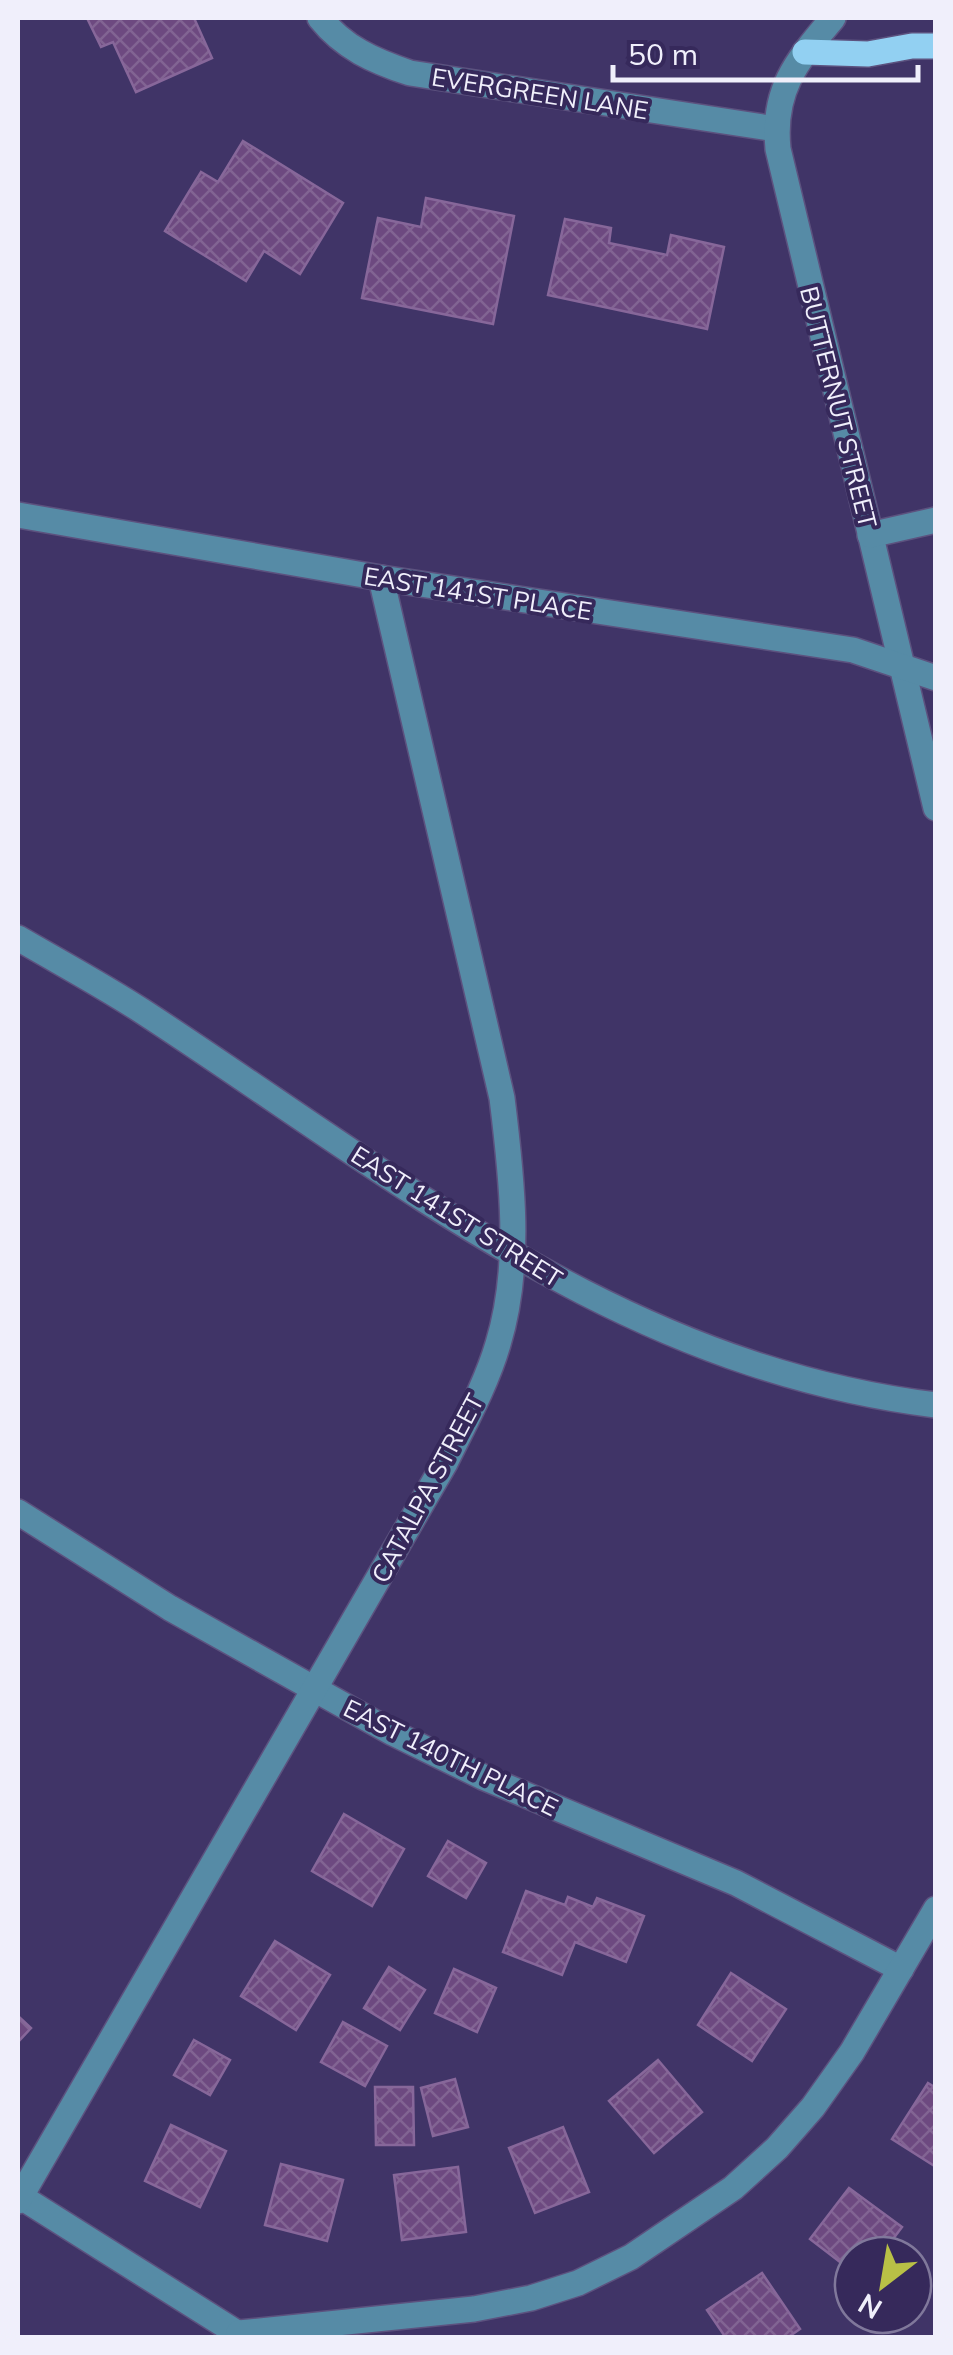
<svg xmlns="http://www.w3.org/2000/svg" width="953" height="2355" font-family="Mulish,sans-serif">
  <defs>
    <pattern id="building-cross-hatch" width="8" height="8" patternUnits="userSpaceOnUse" patternTransform="scale(2.5)"><rect width="8" height="8" fill="#6d4980"/><path d="M0 0l8 8M0 8l8-8" fill="none" stroke="#826493"/></pattern>
  </defs>
  <rect width="100%" height="100%" fill="#403467"/>
  <g fill="url(#building-cross-hatch)" stroke="#87679a" stroke-width="2.5">
    <polygon points="87,18 194,18 212,58 136,92 113,42 101,47"/>
    <polygon points="243,141 343,203 300,274 264,251 246,281 165,231 201,172 218,182"/>
    <polygon points="426,198 514,216 493,324 362,298 378,218 421,227"/>
    <polygon points="565,219 611,228 609,243 667,255 671,235 724,247 707,329 548,295"/>
    <polygon points="344,1814 404,1849 372,1906 312,1871"/>
    <polygon points="448,1841 486,1863 466,1898 428,1876"/>
    <polygon points="526,1891 565,1905 568,1897 593,1907 597,1898 644,1916 626,1962 575,1942 562,1975 503,1952"/>
    <polygon points="275,1941 330,1975 296,2030 241,1996"/>
    <polygon points="389,1967 425,1990 400,2030 364,2008"/>
    <polygon points="454,1969 496,1988 477,2032 435,2013"/>
    <polygon points="731,1973 786,2009 752,2061 698,2025"/>
    <polygon points="18,2016 31,2028 18,2042"/>
    <polygon points="343,2022 387,2046 365,2086 321,2062"/>
    <polygon points="194,2040 230,2060 210,2095 174,2075"/>
    <polygon points="658,2060 702,2112 654,2153 609,2101"/>
    <polygon points="455,2079 468,2127 433,2136 421,2088"/>
    <polygon points="928,2083 936,2088 936,2167 892,2139"/>
    <polygon points="375,2087 413,2087 414,2145 376,2145"/>
    <polygon points="171,2125 226,2151 200,2207 145,2181"/>
    <polygon points="563,2127 589,2192 535,2213 509,2148"/>
    <polygon points="281,2164 343,2180 327,2241 265,2225"/>
    <polygon points="458,2167 466,2232 402,2240 394,2175"/>
    <polygon points="849,2188 902,2227 881,2255 853,2255 853,2272 810,2239"/>
    <polygon points="762,2273 800,2329 787,2338 726,2338 707,2310"/>
  </g>
  <g fill="none" stroke-linecap="round" stroke-linejoin="round">
    <g stroke="#5c527f" stroke-width="28">
      <g id="minor">
        <path d="M320 18C344 48 374 61 410 73L776 129"/>
        <path d="M833 18C797 61 772 89 778 149L936 808"/>
        <polyline points="18,515 381,578 853,650 936,678"/>
        <polyline points="870,535 936,520"/>
        <path d="M18 938C59 962 102 985 142 1011 397 1177 621 1366 936 1405"/>
        <polyline points="18,1512 170,1608 393,1733 483,1777 736,1883 901,1969"/>
        <polyline points="18,2195 245,2338"/>
        <path d="M18 2201 445 1463C464 1424 486 1385 498 1344 522 1265 512 1178 502 1098L381 578"/>
        <polyline points="239,2333 474,2309 531,2298 578,2283 631,2257 733,2188 777,2148 813,2107 852,2052 936,1909"/>
      </g>
    </g>
    <g stroke="#5c527f" stroke-width="28">
      <polyline id="major" points="805,52 868,54 912,46 936,46"/>
    </g>
    <use href="#minor" stroke="#568ba6" stroke-width="25"/>
    <use href="#major" stroke="#92d0f2" stroke-width="25"/>
  </g>
  <g text-anchor="middle" dominant-baseline="central" stroke-width="8" stroke-linejoin="round" paint-order="stroke">
    <g font-size="25" fill="#f0effb" stroke="#36295b">
      <text transform="translate(540 93) rotate(9)">EVERGREEN LANE</text>
      <text transform="translate(839 407) rotate(76)">BUTTERNUT STREET</text>
      <text transform="translate(478 593) rotate(9)">EAST 141ST PLACE</text>
      <text transform="translate(457 1216) rotate(32)">EAST 141ST STREET</text>
      <text transform="translate(427 1488) rotate(-62)">CATALPA STREET</text>
      <text transform="translate(451 1757) rotate(26)">EAST 140TH PLACE</text>
    </g>
  </g>
  <rect width="953" height="2355" fill="none" stroke="#f0effb" stroke-width="40"/>
  <g transform="translate(883 2285) rotate(211)"><circle r="48" fill="#36295b" stroke="#80789b" stroke-width="2.5"/>
  <path d="M0-8L18 38L0 25L-18 38Z" fill="#b9c046"/>
  <text y="-15" font-size="28" font-weight="bold" text-anchor="middle" fill="#f0effb">N</text>
  </g>
  <path d="M613 65v15h305v-15" fill="none" stroke="#f0effb" stroke-width="5"/>
  <text x="628" y="65" font-size="30" fill="#f0effb" stroke="#36295b" stroke-width="8" paint-order="stroke">50 m</text>
</svg>
